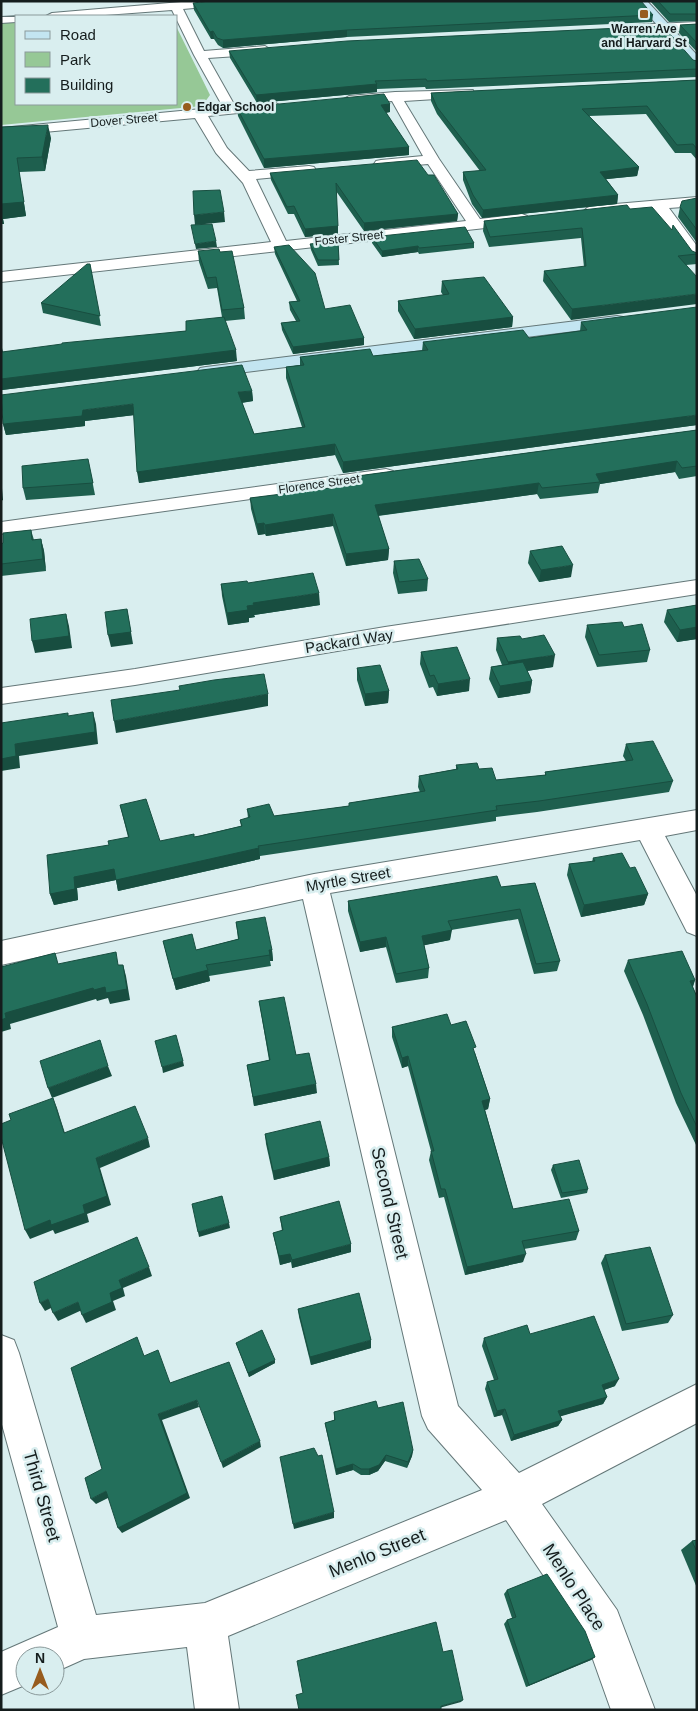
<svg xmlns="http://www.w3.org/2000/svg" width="698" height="1711" font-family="Arial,sans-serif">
  <rect width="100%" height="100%" fill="#d9eeef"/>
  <polygon fill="#96c896" points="16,22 16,104 176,104 176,26 210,95 202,106 1,125 1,23"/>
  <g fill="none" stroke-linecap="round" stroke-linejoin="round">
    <g stroke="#647778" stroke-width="2">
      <g id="street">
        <polygon points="193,1 243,1 238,4 183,9 204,51 265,46 271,50 265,54 208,58 235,106 274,102 281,106 279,109 208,116 227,148 249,171 309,166 314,167 316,170 314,173 309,174 256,179 286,241 466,221 428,164 381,168 376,167 374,164 376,161 381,160 423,156 392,101 344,103 342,100 349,96 395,92 473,90 474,93 473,96 468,97 404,101 439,159 480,219 522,214 527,216 530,219 527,222 522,224 1,282 1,272 271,242 243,183 216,153 195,118 1,136 1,128 223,107 194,55 172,10 92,16 46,16 52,13"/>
        <polygon points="16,16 16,22 1,23 1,17 19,16"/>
        <polygon points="697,22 697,30 635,33 629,29 635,25"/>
        <polygon points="697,197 697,206 669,208 697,246 697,262 691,260 654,210 592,216 587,214 584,211 587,208 592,206"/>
        <polygon points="386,469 393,471 396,475 393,479 1,534 1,522"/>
        <polygon points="697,580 697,594 385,643 135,685 1,704 1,688 135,669 385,627"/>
        <polygon points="697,810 697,830 665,836 697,896 697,936 687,932 640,840 330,893 458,1406 519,1473 697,1384 697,1423 542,1504 617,1610 655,1710 611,1710 585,1637 506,1520 228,1636 239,1710 195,1710 187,1647 84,1659 55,1672 55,1656 25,1656 25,1685 1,1695 1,1652 58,1627 1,1421 1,1335 14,1340 19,1353 96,1615 205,1603 482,1490 428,1429 422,1416 303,899 1,965 1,941 314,874"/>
      </g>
    </g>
    <g stroke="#647778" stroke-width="2">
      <g id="secondary">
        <polygon points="636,1 647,1 697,55 697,67 693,66"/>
        <polygon points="617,316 623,317 626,321 623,325 206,377 200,376 197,372 200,368 206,367"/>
      </g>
    </g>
    <use href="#street" fill="#fff" fill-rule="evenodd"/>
    <use href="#secondary" fill="#c3e5f1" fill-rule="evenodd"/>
  </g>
  <g fill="#1e5f4e">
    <polygon points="650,1 697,1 697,21 669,22"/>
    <polygon points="193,3 653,15 652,22 347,37 223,48 218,45 214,39 211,39 194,10"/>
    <polygon points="697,24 697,52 679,33 680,25"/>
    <polygon points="229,51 693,60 697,61 697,77 426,89 425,87 377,89 377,92 257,103 230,58"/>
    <polygon points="697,80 697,160 691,153 675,153 646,114 589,116 639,167 637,176 606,179 618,195 617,204 482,218 472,204 463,180 463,172 480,171 437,114 431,101 431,93"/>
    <polygon points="390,104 390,112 386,113 409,147 409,155 264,168 238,116 237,108"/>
    <polygon points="1,127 51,138 45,171 19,172 26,216 3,219 4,224 1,224"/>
    <polygon points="270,173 428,175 458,214 457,221 364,231 336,191 338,234 305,237 294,214 288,214 271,180"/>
    <polygon points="697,198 697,243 678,217 680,207"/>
    <polygon points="630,209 672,230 692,251 697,254 697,264 686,265 571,320 543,281 544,271 584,267 581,238 489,247 483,231 484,221"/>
    <polygon points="372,237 474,243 474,248 419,254 418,252 382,257 372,243"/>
    <polygon points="338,241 339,265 318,266 311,250 310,244"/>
    <polygon points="274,247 325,309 364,338 364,345 293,354 282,330 281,323 296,321 290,310 289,302 297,301 275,254"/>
    <polygon points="198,251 220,252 244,308 245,319 225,321 237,361 2,390 1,386 1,344 3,352 186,331 222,317 217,288 208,289 199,262"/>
    <polygon points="90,264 101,326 43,313 41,303"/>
    <polygon points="442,281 513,317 512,327 414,339 398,311 398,301 443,295 441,292"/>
    <polygon points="581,322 697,425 343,473 335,455 139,483 134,415 85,421 85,426 6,435 3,424 252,391 253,401 242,403 254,434 302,427 286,378 286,367 300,365 300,357 373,356 422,351 423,342 529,338 580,331"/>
    <polygon points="697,430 697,476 679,479 675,472 600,484 598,493 540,499 537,494 378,516 389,549 388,560 346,566 333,526 266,536 265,534 258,535 251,509 250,498 350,486 350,477"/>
    <polygon points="88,459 95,495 26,500 23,488"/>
    <polygon points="31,530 34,540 41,539 44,551 46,571 1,576 1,544"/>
    <polygon points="530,551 571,577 539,582 528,563"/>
    <polygon points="394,561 428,579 427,591 398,594 393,573"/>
    <polygon points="248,583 320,605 254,615 255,617 249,618 249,622 228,625 222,596 221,584"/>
    <polygon points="697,605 697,639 677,642 664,622 667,610"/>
    <polygon points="587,625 624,627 650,650 647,662 597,667 585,637"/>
    <polygon points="497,638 522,639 553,667 527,671 532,681 530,693 498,698 489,679 491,667 502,665 496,650"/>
    <polygon points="421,652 469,691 437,696 433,687 429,688 420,664"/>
    <polygon points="357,668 389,691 388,703 365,706 357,680"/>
    <polygon points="626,744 673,781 669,792 537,812 496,817 496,821 260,856 260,859 118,891 116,880 77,888 78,900 54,905 50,894 109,845 128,837 120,805 160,841 194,837 241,826 240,820 248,818 247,809 274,816 349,806 349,803 420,792 418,787 419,776 456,769 456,765 479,769 496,780 545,775 545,772 626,761 623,756"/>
    <polygon points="593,858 630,868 648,894 644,905 581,917 567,875 569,864 592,862"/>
    <polygon points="535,883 560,961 557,971 534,974 518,919 451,930 450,940 424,945 429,968 428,978 396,983 386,947 360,952 348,911 348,901 501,887"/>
    <polygon points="236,922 272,950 273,961 270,961 271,966 209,976 210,981 176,990 163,941 196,950 238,939"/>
    <polygon points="628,960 695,980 693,987 697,997 697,1147 676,1103 643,1015 624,971"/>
    <polygon points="259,1001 296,1055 317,1093 254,1106 247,1065 269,1060"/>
    <polygon points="451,1025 475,1053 490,1099 488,1109 485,1110 513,1209 579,1231 576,1240 524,1249 523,1262 465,1275 444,1197 439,1198 429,1160 431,1151 408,1066 402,1068 392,1037 392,1027"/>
    <polygon points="265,1134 329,1157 330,1166 274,1180 266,1144"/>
    <polygon points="553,1165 588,1189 587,1193 561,1198 551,1170"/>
    <polygon points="280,1217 351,1252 292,1268 291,1262 280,1265 273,1233 282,1231"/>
    <polygon points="605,1255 673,1315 668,1323 622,1331 601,1263"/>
    <polygon points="298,1309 371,1348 311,1365 299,1317"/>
    <polygon points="530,1334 615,1386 604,1390 607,1397 603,1404 560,1416 562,1420 558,1426 511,1441 502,1415 494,1417 485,1389 487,1382 494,1380 482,1346 484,1338"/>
    <polygon points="236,1343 275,1363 249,1377"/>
    <polygon points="378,1408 413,1450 412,1456 407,1468 385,1461 378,1471 369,1475 361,1475 353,1470 336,1475 326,1429 325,1423 334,1420 334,1412"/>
    <polygon points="697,1540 697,1588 681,1550 692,1541"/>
    <polygon points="507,1590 595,1657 591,1660 526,1687 504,1624 507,1620 512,1618 504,1594"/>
  </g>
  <g fill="#184e40">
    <polygon points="347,30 347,37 223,48 223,40"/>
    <polygon points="213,31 214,39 211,39 210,32"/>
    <polygon points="377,84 377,92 257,103 256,95"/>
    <polygon points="390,104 390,112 381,113 381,105"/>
    <polygon points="48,125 51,138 45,171 42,157"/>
    <polygon points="409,147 409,155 264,168 264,159"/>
    <polygon points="17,158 26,216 3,219 4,224 1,224 1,204"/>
    <polygon points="639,167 637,176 598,180 600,172"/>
    <polygon points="618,195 617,204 482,218 483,210"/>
    <polygon points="224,212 225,222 195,225 194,215"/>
    <polygon points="458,214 457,221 364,231 364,223"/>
    <polygon points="338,226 338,234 305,237 305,229"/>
    <polygon points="216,241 217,247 196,249 195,244"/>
    <polygon points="418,246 418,252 382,257 382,251"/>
    <polygon points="697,294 697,304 571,320 572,309"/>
    <polygon points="513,317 512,327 414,339 415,329"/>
    <polygon points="364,338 364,345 293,354 293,347"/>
    <polygon points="236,350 237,361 2,390 1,386 1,379"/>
    <polygon points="252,391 253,401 239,403 238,392"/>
    <polygon points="133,404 135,415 85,421 85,426 6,435 3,424 83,410"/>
    <polygon points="697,415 697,425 343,473 343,462"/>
    <polygon points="335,444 335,455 139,483 137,472"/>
    <polygon points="677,461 675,472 600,484 600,482 596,474"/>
    <polygon points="1,477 3,500 1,501"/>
    <polygon points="539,483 537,494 375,516 375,505"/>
    <polygon points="333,514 333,526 266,536 265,525"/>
    <polygon points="264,523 265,534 258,535 257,524"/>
    <polygon points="41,539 44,551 46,571 43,559"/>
    <polygon points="389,549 388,560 346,566 346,554"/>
    <polygon points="573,565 571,577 539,582 541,570"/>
    <polygon points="319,593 320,605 254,615 255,617 249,618 249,622 228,625 227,613 253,603"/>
    <polygon points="127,609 133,644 111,647 108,635"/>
    <polygon points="66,614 69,626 72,648 35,653 32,641"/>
    <polygon points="697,627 697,639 677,642 680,630"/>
    <polygon points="555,655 553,667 507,674 508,662"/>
    <polygon points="470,679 469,691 437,696 438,684"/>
    <polygon points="532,681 530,693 498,698 500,686"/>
    <polygon points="389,691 388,703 365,706 365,694"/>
    <polygon points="268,694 268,706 116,733 114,721"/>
    <polygon points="93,712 96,724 98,744 19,756 20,768 1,771 1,759 15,744"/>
    <polygon points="259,848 260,859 118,891 116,880 77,888 78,900 54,905 50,894 74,877 114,869"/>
    <polygon points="648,894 644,905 581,917 584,905"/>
    <polygon points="452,930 450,940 421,946 422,936"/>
    <polygon points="386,937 386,947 360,952 360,942"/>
    <polygon points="269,950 272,950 273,961 270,961"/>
    <polygon points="123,965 126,976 130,1000 110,1004 108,998 97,1001 96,999 10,1024 11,1029 1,1032 1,1020 5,1013"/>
    <polygon points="208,970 210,981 176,990 173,979"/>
    <polygon points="695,980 691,991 690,981"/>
    <polygon points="408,1056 408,1066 402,1068 402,1058"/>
    <polygon points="183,1061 184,1066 163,1073 162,1067"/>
    <polygon points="108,1066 112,1076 52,1098 48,1088"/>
    <polygon points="316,1084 317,1093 254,1106 253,1097"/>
    <polygon points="53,1098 57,1108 68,1143 64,1133"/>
    <polygon points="490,1099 488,1109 481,1111 482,1101"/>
    <polygon points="148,1138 150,1147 100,1168 111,1205 87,1214 89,1222 55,1234 53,1230 30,1239 25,1230 83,1205 96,1158"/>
    <polygon points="329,1157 330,1166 274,1180 273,1171"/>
    <polygon points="229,1223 230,1228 199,1237 198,1232"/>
    <polygon points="351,1244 351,1252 292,1268 292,1260"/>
    <polygon points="290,1254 291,1262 280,1265 279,1256"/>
    <polygon points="526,1254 523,1262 465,1275 467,1267"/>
    <polygon points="149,1267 152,1276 123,1288 125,1296 113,1301 116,1310 86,1323 82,1315 110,1293 119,1280"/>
    <polygon points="48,1299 53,1307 45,1311 40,1303"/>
    <polygon points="78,1302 82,1310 58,1321 53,1313"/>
    <polygon points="371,1340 371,1348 311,1365 310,1357"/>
    <polygon points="275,1360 275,1363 249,1377 248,1373"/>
    <polygon points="619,1379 615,1386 598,1392 602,1385"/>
    <polygon points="607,1397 603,1404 555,1418 558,1411"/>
    <polygon points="197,1400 199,1407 162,1420 190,1498 122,1533 118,1528 158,1414"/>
    <polygon points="505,1409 502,1415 494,1417 497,1411"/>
    <polygon points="562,1420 558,1426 511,1441 514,1435"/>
    <polygon points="260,1441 261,1447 223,1468 221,1462"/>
    <polygon points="413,1450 412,1456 407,1468 408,1462"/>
    <polygon points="386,1455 385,1461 378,1471 369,1475 369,1469"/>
    <polygon points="353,1464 353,1470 336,1475 336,1469"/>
    <polygon points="106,1491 110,1497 96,1504 91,1499"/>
    <polygon points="334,1512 334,1518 294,1529 293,1524"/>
    <polygon points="595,1657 591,1660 526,1687 529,1685"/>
    <polygon points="463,1700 461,1702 439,1708 441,1706"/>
  </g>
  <g fill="#236f5b" stroke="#184e40">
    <polygon points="210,1 641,1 653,15 347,30 223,40 217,38 213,31 210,32 193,3"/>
    <polygon points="658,1 697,1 697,14 670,14"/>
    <polygon points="697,24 697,43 680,25"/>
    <polygon points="663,26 693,60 697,61 697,69 427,81 426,79 375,81 377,84 256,95 229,51 347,41"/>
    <polygon points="697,80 697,149 693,144 677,145 647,106 582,109 639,167 600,172 618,195 483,210 473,195 463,172 486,170 437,107 431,93"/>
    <polygon points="384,94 390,104 381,105 409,147 264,159 237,108"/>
    <polygon points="48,125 42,157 17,158 24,202 1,204 1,127"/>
    <polygon points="417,160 428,175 434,175 458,214 364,223 336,183 338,226 305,229 294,206 287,207 270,173"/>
    <polygon points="220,190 224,212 194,215 193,191"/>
    <polygon points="697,198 697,230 680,207 682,201"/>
    <polygon points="627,205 630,209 652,207 672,230 673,225 692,251 697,253 697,254 678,256 697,277 697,294 572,309 544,271 586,266 582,228 490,237 484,221"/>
    <polygon points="212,224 216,241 195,244 191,225"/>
    <polygon points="465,227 474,243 419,248 418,246 382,251 372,237"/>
    <polygon points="338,241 339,260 318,260 310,244"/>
    <polygon points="289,245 315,273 325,309 350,305 364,338 293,347 281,323 300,321 289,302 300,301 274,247"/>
    <polygon points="219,249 220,252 232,251 244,308 222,310 216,277 207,278 198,251"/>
    <polygon points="87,264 90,264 100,316 41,303"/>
    <polygon points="484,277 513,317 415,329 398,301 449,294 442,281"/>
    <polygon points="697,307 697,415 343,462 335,444 137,472 133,404 83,410 82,416 3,424 1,395 242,365 252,391 238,392 254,434 305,427 286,367 304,365 300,357 370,349 373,356 428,350 423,342 523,330 529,338 587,330 581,322"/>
    <polygon points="224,317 236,350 1,379 1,347 2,352 62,344 62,343 186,331 186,321"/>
    <polygon points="697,430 697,466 682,468 677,461 596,474 600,482 542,488 539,483 375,505 389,549 346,554 333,514 265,525 264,523 257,524 250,498 353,485 350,477"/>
    <polygon points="88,459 93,483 23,488 22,466"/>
    <polygon points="31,530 32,540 41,539 43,559 1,564 1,544 3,543 3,533"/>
    <polygon points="562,546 573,565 541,570 530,551"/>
    <polygon points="419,559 428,579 399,582 394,561"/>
    <polygon points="313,573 319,593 253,603 254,605 247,606 248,610 227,613 221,584 247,581 248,583"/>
    <polygon points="697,605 697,627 680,630 667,610"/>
    <polygon points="127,609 131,632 108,635 105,612"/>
    <polygon points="66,614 69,636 32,641 30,619"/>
    <polygon points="622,622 624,627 642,624 650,650 599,655 587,625"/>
    <polygon points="544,635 555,655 508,662 497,638 520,636 522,639"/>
    <polygon points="457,647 470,679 438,684 434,675 430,676 421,652"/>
    <polygon points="523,662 532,681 500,686 491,667"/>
    <polygon points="380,665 389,691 365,694 357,668"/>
    <polygon points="264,674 268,694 114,721 111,700 180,690 179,686 214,680"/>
    <polygon points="93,712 95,732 15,744 16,756 1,759 1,723 68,713 68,716"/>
    <polygon points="653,741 673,781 539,801 496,806 497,810 258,846 259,848 116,880 114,869 74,877 75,889 50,894 47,855 109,845 108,841 129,837 120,805 146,799 160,841 194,834 194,837 200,836 242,826 240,820 250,817 247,809 269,804 274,816 349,806 349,803 425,791 419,776 458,769 456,765 477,763 479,769 492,768 496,780 546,775 545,772 633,760 626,744"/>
    <polygon points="622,853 630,868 635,867 648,894 584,905 569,864 595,861 593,858"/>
    <polygon points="497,876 501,887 535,883 560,961 536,964 520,909 448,921 452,930 422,936 429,968 396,974 386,937 360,942 348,901"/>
    <polygon points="265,917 272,950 269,950 270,955 206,965 208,970 173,979 163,941 192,934 196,950 239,939 236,922"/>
    <polygon points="682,951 695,980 690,981 697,997 697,1127 681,1093 647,1004 628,960"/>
    <polygon points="116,952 118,965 123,965 127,989 106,993 105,987 94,990 93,988 5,1013 6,1018 1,1020 1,967 55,953 58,964"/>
    <polygon points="284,997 296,1055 309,1053 316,1084 253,1097 247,1065 270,1060 259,1001"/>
    <polygon points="447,1014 451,1025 466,1021 476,1047 473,1048 490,1099 482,1101 513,1209 569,1199 579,1231 522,1241 526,1254 467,1267 445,1189 441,1189 431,1151 434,1151 408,1056 402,1058 392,1027"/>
    <polygon points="176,1035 183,1061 162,1067 155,1041"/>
    <polygon points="100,1040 108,1066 48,1088 40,1061"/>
    <polygon points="53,1098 64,1133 135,1106 148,1138 96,1158 107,1196 83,1205 85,1213 51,1225 50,1220 25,1230 1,1137 1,1124 11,1120 9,1114"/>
    <polygon points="320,1121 329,1157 273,1171 265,1134"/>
    <polygon points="579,1160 588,1189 562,1193 553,1165"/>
    <polygon points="222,1196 229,1223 198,1232 192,1204"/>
    <polygon points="339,1201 351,1244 292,1260 290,1254 279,1256 273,1233 283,1230 280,1217"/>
    <polygon points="137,1237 149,1267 119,1280 122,1288 110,1293 112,1302 82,1315 78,1302 53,1313 48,1299 40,1303 34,1282"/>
    <polygon points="650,1247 673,1315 626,1324 605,1255"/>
    <polygon points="359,1293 371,1340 310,1357 298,1309"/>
    <polygon points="594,1316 619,1379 602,1385 607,1397 558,1411 562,1420 514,1435 505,1409 497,1411 487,1382 498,1379 484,1338 527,1325 530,1334"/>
    <polygon points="262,1330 275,1360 248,1373 236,1343"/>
    <polygon points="137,1337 144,1356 158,1350 170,1383 229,1362 260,1441 221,1462 197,1400 158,1414 187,1493 118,1528 106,1491 91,1499 85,1478 102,1469 71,1368"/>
    <polygon points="376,1401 378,1408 403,1402 413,1450 408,1462 386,1455 379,1465 369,1469 361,1469 353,1464 336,1469 325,1423 335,1420 334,1412"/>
    <polygon points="314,1448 318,1456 322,1455 334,1512 293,1524 280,1457"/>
    <polygon points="697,1540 697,1552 692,1541"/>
    <polygon points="547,1574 585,1631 595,1657 529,1685 507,1620 516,1617 507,1590"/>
    <polygon points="436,1622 443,1652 452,1650 463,1700 441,1706 441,1710 299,1710 296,1695 303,1693 297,1661"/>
  </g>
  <g fill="#975b1d" stroke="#d9eeef" stroke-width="2">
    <rect x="639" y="9" width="10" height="10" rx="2.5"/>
    <circle cx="187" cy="107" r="5"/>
  </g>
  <g text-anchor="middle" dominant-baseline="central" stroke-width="5" stroke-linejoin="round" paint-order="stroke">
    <g font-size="12" font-weight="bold" fill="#151d1d" stroke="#d9eeef">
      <text x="644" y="29">Warren Ave<tspan x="644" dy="14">and Harvard St</tspan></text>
      <text x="197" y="107" text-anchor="start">Edgar School</text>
    </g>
    <g font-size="12" fill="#151d1d" stroke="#d9eeef">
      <text transform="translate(124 120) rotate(-5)">Dover Street</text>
      <text transform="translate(349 238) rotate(-6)">Foster Street</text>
      <text transform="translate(319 484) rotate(-8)">Florence Street</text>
    </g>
    <g font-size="15" fill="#151d1d" stroke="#d9eeef">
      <text transform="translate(349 641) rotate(-9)">Packard Way</text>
      <text transform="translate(348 879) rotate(-10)">Myrtle Street</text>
    </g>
    <g font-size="18" fill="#151d1d" stroke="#d9eeef">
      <text transform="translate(390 1203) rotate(77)">Second Street</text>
      <text transform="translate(42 1496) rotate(74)">Third Street</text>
      <text transform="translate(377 1553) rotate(-22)">Menlo Street</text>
      <text transform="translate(574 1587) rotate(57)">Menlo Place</text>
    </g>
  </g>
  <rect width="698" height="1711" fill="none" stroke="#151d1d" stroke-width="5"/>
  <rect x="15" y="15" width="162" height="90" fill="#d9eeef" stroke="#8b9a9b"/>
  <rect x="25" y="31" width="25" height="8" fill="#c3e5f1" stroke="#8b9a9b"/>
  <text x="60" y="40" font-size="15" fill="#151d1d">Road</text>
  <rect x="25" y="52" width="25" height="15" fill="#96c896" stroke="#8b9a9b"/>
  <text x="60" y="65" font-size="15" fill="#151d1d">Park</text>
  <rect x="25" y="78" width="25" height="15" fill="#236f5b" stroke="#8b9a9b"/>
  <text x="60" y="90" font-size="15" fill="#151d1d">Building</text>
  <g transform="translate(40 1671)"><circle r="24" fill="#d9eeef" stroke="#8b9a9b"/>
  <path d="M0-4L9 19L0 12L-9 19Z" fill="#975b1d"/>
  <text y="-8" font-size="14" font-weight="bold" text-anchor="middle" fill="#151d1d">N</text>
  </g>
</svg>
